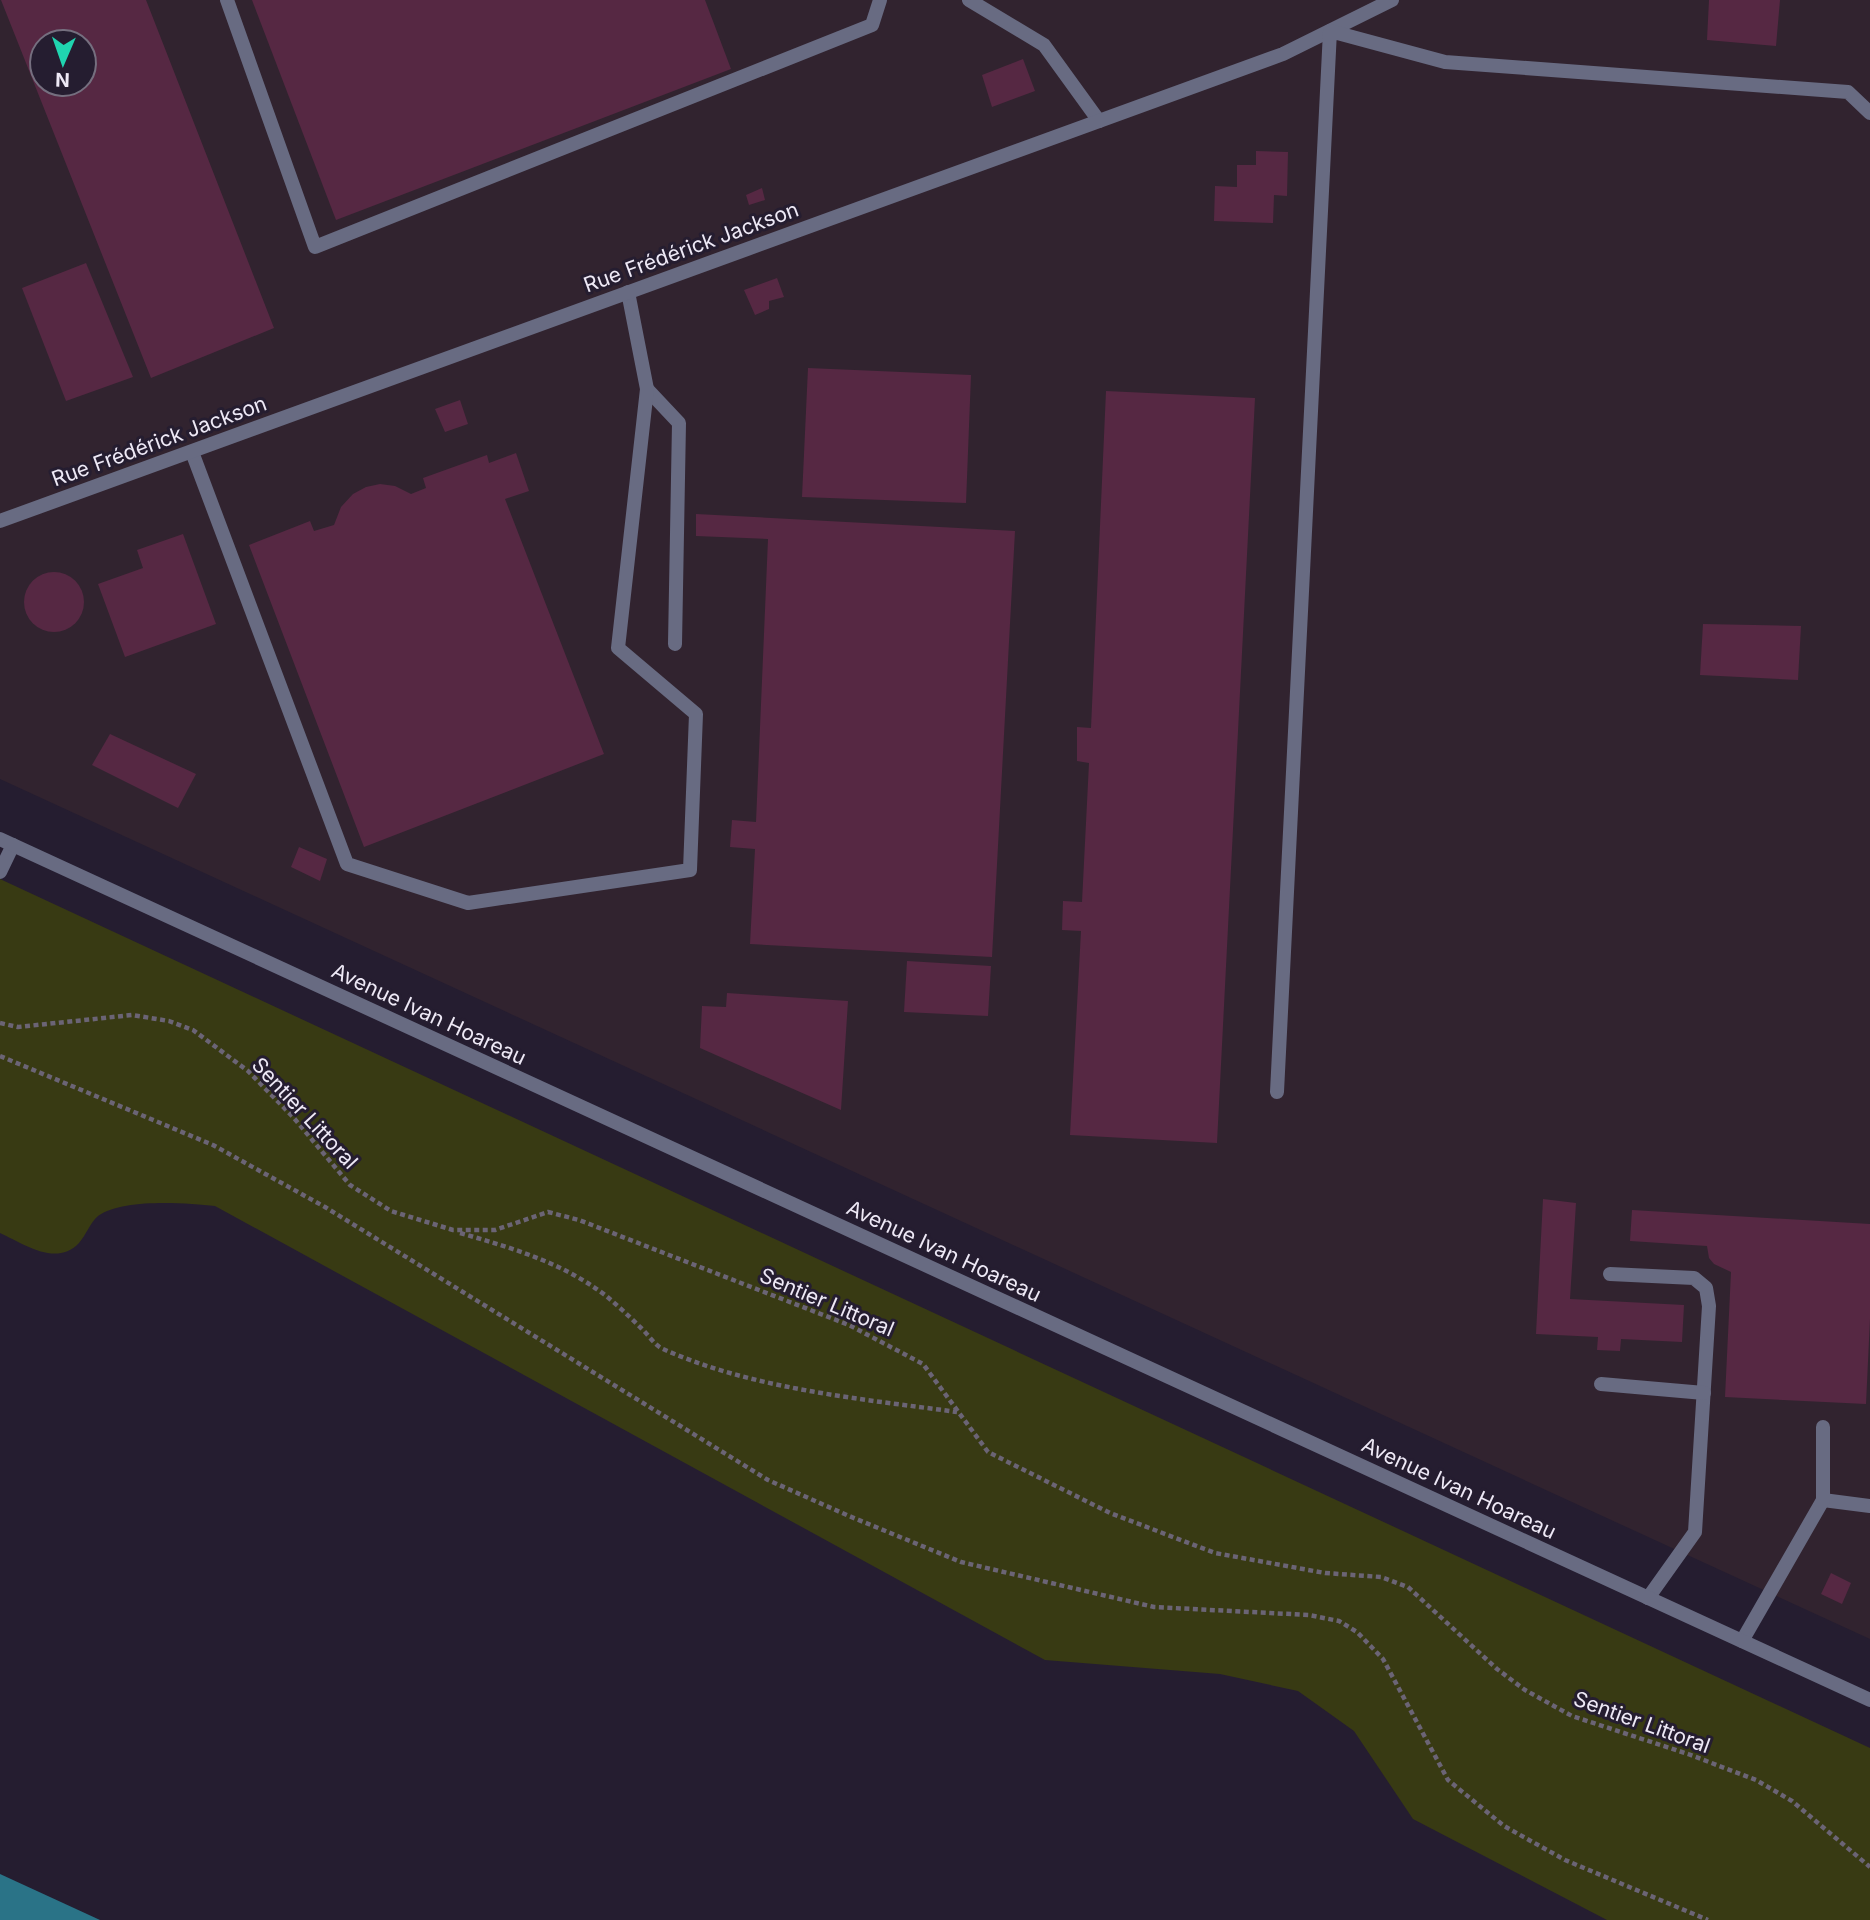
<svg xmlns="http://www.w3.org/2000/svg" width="1870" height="1920" font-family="Inter,sans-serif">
  <rect width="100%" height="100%" fill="#251d30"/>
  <path fill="#31232f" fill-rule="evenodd" d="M0 0H1870V1639L0 779ZM42 42H84V84H42Z"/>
  <path fill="#383a13" d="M0 879 1870 1748V1920H1607L1413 1819 1354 1731 1298 1691 1220 1674 1045 1660 215 1206C186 1203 123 1198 98 1216 90 1223 86 1235 79 1243 56 1267 24 1244 0 1233Z"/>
  <polygon fill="#2a7387" points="0,1874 100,1920 0,1920"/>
  <g fill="#562843" fill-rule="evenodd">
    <path d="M1 0H146L274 328 151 378ZM42 42H84V84H42Z"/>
    <polygon points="252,0 705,0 731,69 336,220"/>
    <polygon points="1709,0 1780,0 1776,46 1707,40"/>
    <polygon points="1023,59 1035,91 992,107 982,75"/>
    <polygon points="1256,151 1288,152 1287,196 1274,195 1273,223 1214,221 1215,186 1237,187 1237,165 1256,165"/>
    <polygon points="762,188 765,200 749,205 746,195"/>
    <polygon points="86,263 133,377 66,401 22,288"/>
    <polygon points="777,278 784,297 769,301 769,309 755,315 744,290"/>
    <polygon points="808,368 971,375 966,503 802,497"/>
    <polygon points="1106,391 1255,398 1217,1143 1070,1135 1081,931 1062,930 1063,901 1082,902 1089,763 1077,761 1077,727 1091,728"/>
    <polygon points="460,400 468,424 445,432 435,409"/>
    <polygon points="516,453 529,491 505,499 604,754 364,847 249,545 310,521 314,531 334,525 341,507 353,494 366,487 380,484 395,486 411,494 426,488 423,478 487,455 489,463"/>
    <polygon points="696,514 1015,531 992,957 750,944 755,849 730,847 732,820 756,822 768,539 696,536"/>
    <polygon points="183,534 216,624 125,657 98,584 143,568 137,550"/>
    <circle cx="54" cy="602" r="30"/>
    <polygon points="1703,624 1801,626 1798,680 1700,675"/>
    <polygon points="110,734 196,774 178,808 92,765"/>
    <polygon points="299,847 327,859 320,881 291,867"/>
    <polygon points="907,961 991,966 988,1016 904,1012"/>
    <polygon points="727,993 848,1001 841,1110 700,1048 702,1006 726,1007"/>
    <polygon points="1543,1199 1576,1203 1570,1299 1684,1305 1682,1342 1621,1339 1620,1351 1597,1350 1598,1337 1536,1334"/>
    <polygon points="1632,1210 1870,1224 1870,1319 1866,1404 1725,1397 1731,1272 1714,1264 1709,1258 1707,1246 1630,1241"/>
    <polygon points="1831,1573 1851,1583 1842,1604 1821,1594"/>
  </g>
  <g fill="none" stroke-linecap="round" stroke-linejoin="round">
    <g stroke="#6b6475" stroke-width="4.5" stroke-dasharray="5 3.5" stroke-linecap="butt">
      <polyline points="0,1023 18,1027 132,1015 169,1021 193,1030 248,1071 293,1117 350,1185 391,1211 453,1230 495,1230 548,1212 579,1220 849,1325 923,1364 988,1452 1110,1513 1215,1553 1325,1573 1381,1577 1408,1587 1497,1669 1525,1690 1572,1716 1688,1754 1756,1780 1792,1801 1870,1867"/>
      <polyline points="0,1056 213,1145 325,1207 768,1480 849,1516 961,1562 1154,1607 1309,1615 1339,1621 1357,1632 1383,1659 1448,1780 1504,1826 1565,1860 1708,1920"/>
      <path d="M460 1233C512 1248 561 1262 605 1295 617 1305 629 1316 640 1327 648 1334 654 1345 663 1349 752 1389 862 1399 957 1412"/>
    </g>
    <g stroke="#686b82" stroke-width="14">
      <polyline points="227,0 315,247 872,25 880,0"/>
      <polyline points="969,0 1044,45 1099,121"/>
      <polyline points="647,389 679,423 675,644"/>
      <polyline points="192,452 347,864 468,903 690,870 696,714 618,648 647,389 628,292"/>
      <polyline points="0,521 1283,54 1392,0"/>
      <polyline points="0,872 13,845"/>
      <polyline points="1277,1092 1330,31 1445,62 1848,92 1870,113"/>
      <polyline points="1610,1274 1694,1278 1706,1288 1709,1306 1695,1532 1648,1598"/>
      <polyline points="1601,1384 1704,1393"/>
      <polyline points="1823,1500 1870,1506"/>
      <polyline points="1742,1641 1823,1500 1823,1427"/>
    </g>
    <polyline stroke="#686b82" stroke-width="14" points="0,839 1870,1700"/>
  </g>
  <g text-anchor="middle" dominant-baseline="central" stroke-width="6" stroke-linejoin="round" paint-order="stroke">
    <g font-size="21" fill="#eee9f6" stroke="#251d30">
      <text transform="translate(691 247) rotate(-20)">Rue Frédérick Jackson</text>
      <text transform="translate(159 441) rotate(-20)">Rue Frédérick Jackson</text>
      <text transform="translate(429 1014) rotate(25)">Avenue Ivan Hoareau</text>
      <text transform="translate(305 1113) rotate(47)">Sentier Littoral</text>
      <text transform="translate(944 1251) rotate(25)">Avenue Ivan Hoareau</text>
      <text transform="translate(827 1302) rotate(23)">Sentier Littoral</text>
      <text transform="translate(1459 1488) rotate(25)">Avenue Ivan Hoareau</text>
      <text transform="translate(1642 1722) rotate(20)">Sentier Littoral</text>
    </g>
  </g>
  <g transform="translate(63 63) rotate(182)"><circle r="33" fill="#251d30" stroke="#756f7f" stroke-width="2"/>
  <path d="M0-5L12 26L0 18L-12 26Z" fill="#20d5b0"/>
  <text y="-10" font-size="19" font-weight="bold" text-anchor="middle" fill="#eee9f6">N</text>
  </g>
</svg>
